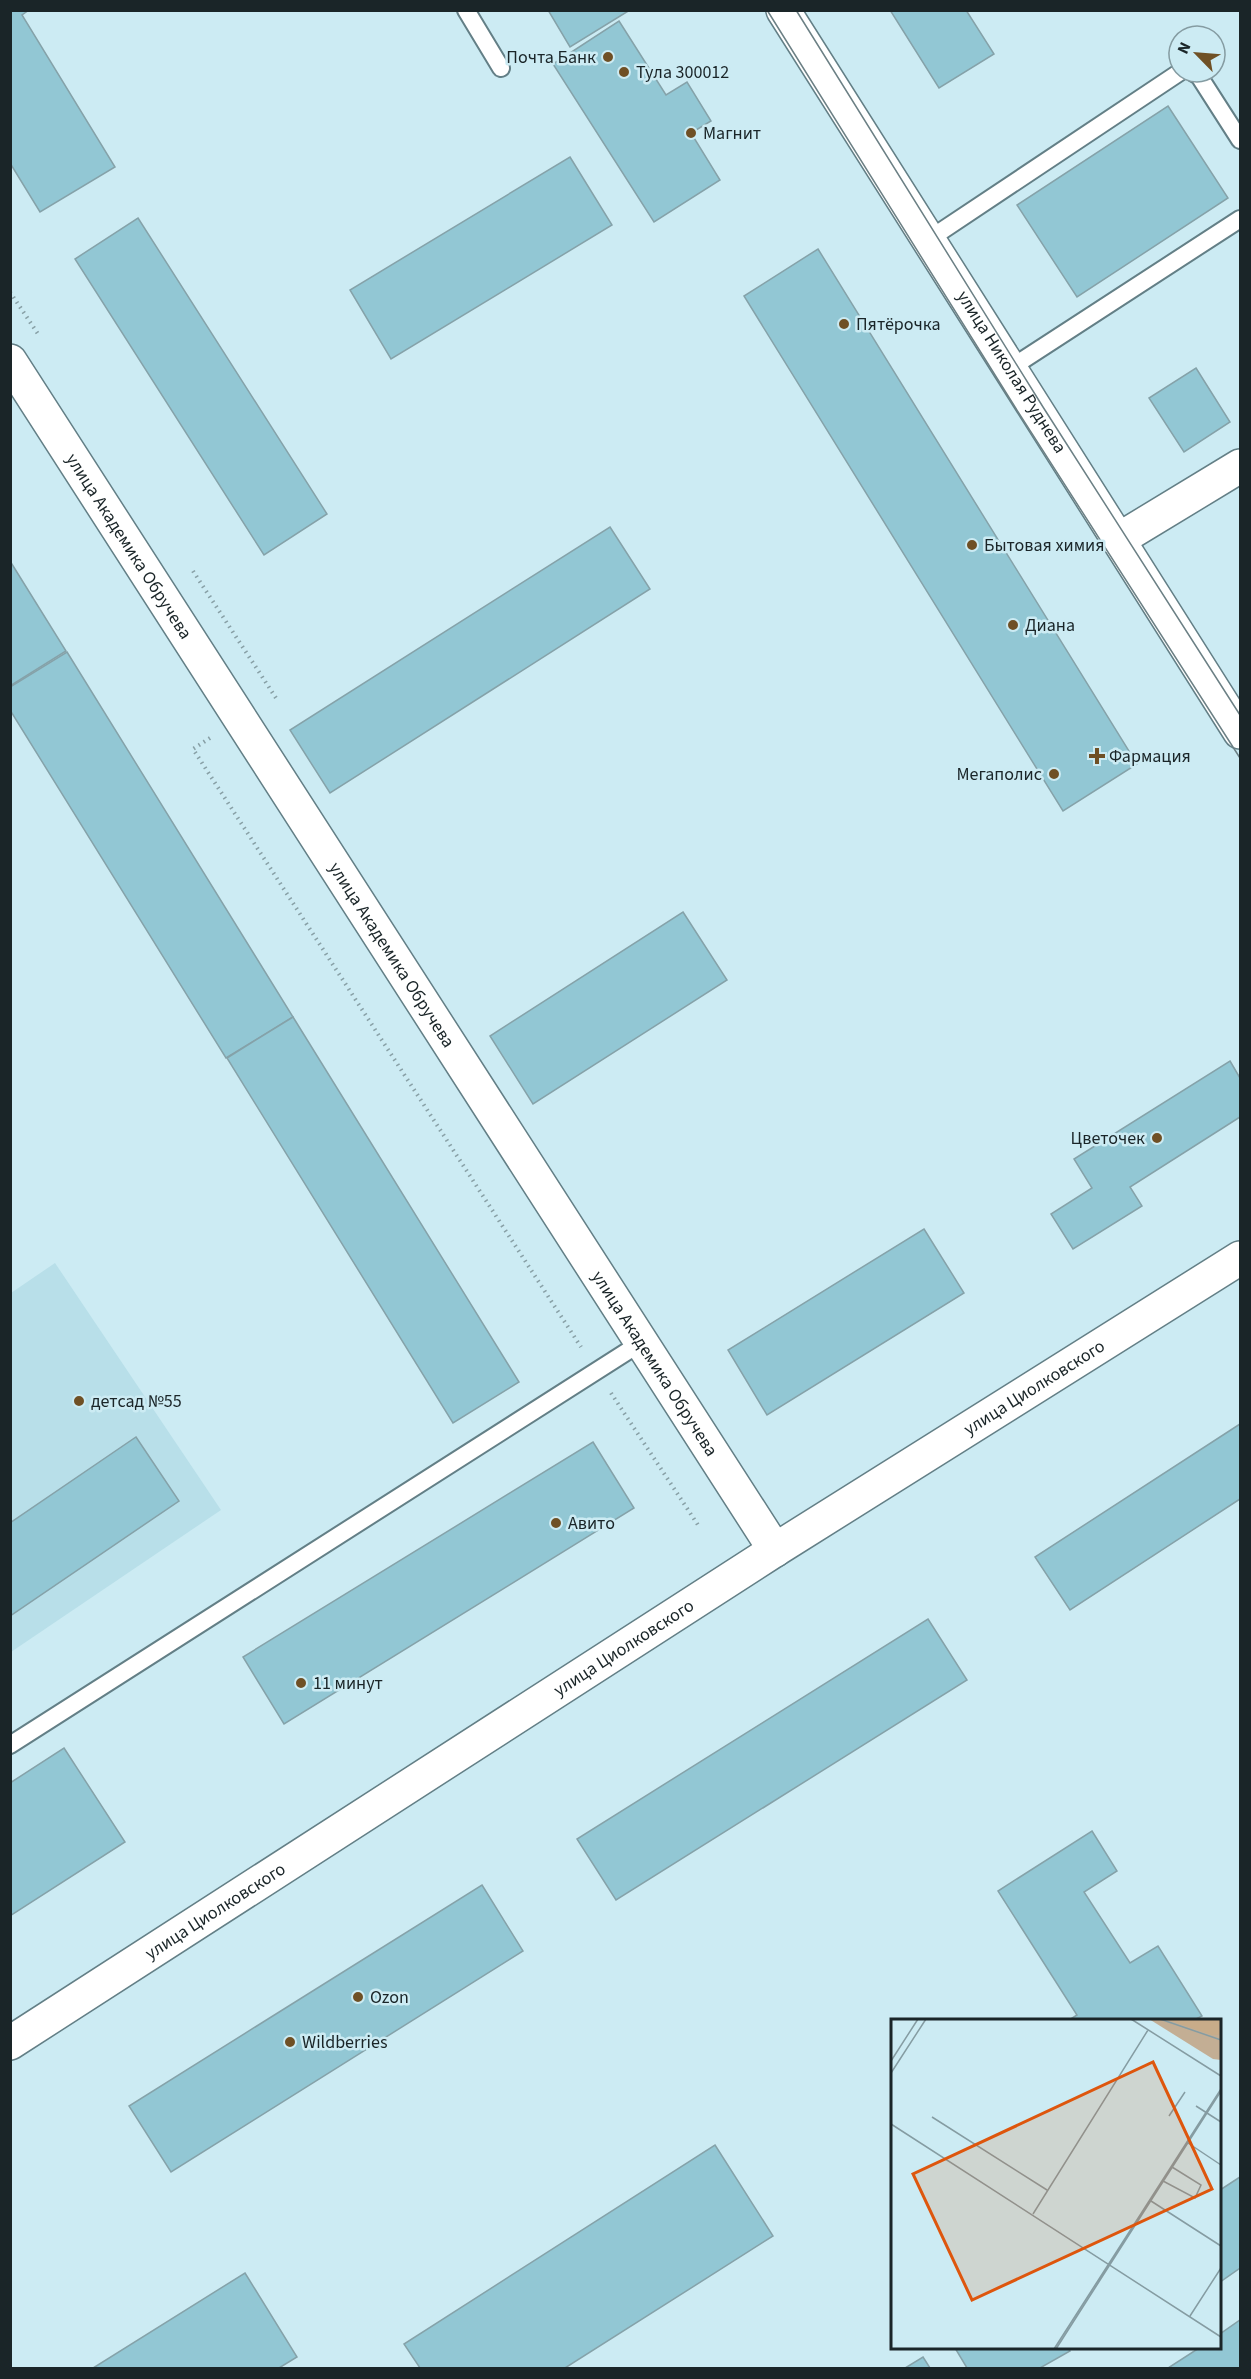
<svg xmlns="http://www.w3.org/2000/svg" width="1251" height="2379" font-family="'Source Sans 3',sans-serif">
  <rect width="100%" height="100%" fill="#ccebf3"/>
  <polygon fill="#b8dfe9" points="55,1263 221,1510 11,1652 11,1293"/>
  <g fill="#92c7d4" stroke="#85a2a9" stroke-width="1.5">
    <polygon points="10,10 29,10 22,15 115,167 40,212 10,163"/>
    <polygon points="548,10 630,10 570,47"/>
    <polygon points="890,10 966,10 994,54 939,88"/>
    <polygon points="619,21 666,95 687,82 711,121 691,133 720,180 654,222 553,64"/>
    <polygon points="1168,106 1228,198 1077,297 1017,205"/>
    <polygon points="570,157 612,225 391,359 350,290"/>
    <polygon points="138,218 327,514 264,555 75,259"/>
    <polygon points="818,249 1137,764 1063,811 744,296"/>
    <polygon points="1196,368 1230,422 1184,452 1149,398"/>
    <polygon points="610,527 650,589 330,793 290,730"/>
    <polygon points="10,561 66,651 10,686"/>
    <polygon points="67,652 293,1017 226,1058 10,710 10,687"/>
    <polygon points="683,912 727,980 533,1104 490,1036"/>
    <polygon points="293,1017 519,1382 453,1423 227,1058"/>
    <polygon points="1230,1061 1240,1078 1240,1117 1130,1187 1142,1206 1073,1249 1051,1214 1092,1188 1074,1159"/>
    <polygon points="924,1229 964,1293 767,1415 728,1350"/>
    <polygon points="1240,1424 1240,1499 1070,1610 1035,1557"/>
    <polygon points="136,1437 179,1501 10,1616 10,1523"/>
    <polygon points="593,1442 634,1508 284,1724 243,1657"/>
    <polygon points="928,1619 967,1680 616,1900 577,1839"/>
    <polygon points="64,1748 125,1842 10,1916 10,1783"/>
    <polygon points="1092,1831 1117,1871 1084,1892 1130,1963 1158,1946 1202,2016 1194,2020 1069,2020 1077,2015 998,1891"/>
    <polygon points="482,1885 523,1951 171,2172 129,2106"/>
    <polygon points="715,2145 773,2236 565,2368 420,2368 404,2344"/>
    <polygon points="1240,2177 1240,2268 1220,2282 1220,2190"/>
    <polygon points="245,2273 297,2357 279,2368 93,2368"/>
    <polygon points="1240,2320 1240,2368 1168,2368 1199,2348 1220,2348 1220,2334"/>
    <polygon points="955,2348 1068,2348 1070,2351 1040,2368 967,2368"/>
    <polygon points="923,2357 930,2368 905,2368"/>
  </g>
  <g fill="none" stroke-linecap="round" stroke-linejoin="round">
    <g stroke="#637f86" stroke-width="20">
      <g id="lane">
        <polyline points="466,10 501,68"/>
        <polyline points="1192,72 1199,76 1240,140"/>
        <polyline points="928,240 1180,72"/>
        <polyline points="1009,369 1240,219"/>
        <polyline points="10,1745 642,1342"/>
      </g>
    </g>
    <g stroke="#637f86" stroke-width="36">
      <g id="street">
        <path id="s1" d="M10 361 775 1550"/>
        <polyline points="1118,540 1240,466"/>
        <path id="s2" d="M10 2043 775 1550 1240 1258"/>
      </g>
    </g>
    <g stroke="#637f86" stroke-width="36">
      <g id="secondary">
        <path id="s3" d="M783 10 1240 732"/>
      </g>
    </g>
    <g stroke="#88a0a6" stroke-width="4" stroke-dasharray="1.5 4.5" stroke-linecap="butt">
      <polyline points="10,292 38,334"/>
      <polyline points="193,571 276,698 273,699"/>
      <polyline points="210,738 193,749 581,1347"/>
      <polyline points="611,1393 698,1525"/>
    </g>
    <use href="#lane" stroke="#fff" stroke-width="16"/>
    <use href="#street" stroke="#fff" stroke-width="33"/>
    <use href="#secondary" stroke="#fff" stroke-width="33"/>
    <g stroke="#6c8085" stroke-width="1.5">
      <polyline points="767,10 1015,407 1240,758"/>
      <polyline points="796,10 1043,407 1240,715"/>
    </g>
  </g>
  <g fill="#6f5025" stroke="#ccebf3" stroke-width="2">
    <circle cx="608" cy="57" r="6"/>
    <circle cx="624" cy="72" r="6"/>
    <circle cx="691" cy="133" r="6"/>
    <circle cx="844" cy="324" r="6"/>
    <circle cx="972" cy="545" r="6"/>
    <circle cx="1013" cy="625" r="6"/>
    <path d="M1094 747h6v6h6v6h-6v6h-6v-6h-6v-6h6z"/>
    <circle cx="1054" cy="774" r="6"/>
    <circle cx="1157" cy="1138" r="6"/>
    <circle cx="79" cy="1401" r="6"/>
    <circle cx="556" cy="1523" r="6"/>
    <circle cx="301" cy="1683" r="6"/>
    <circle cx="358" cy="1997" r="6"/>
    <circle cx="290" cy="2042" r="6"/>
  </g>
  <g text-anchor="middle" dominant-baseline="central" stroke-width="5" stroke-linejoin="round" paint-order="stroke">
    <g font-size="18" fill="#1a2528" stroke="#ccebf3" text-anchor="start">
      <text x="596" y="57" text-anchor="end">Почта Банк</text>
      <text x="636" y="72">Тула 300012</text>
      <text x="703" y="133">Магнит</text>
      <text x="856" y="324">Пятёрочка</text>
      <text x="984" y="545">Бытовая химия</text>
      <text x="1025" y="625">Диана</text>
      <text x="1109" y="756">Фармация</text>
      <text x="1042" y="774" text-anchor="end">Мегаполис</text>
      <text x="1145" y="1138" text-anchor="end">Цветочек</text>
      <text x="91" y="1401">детсад №55</text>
      <text x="568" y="1523">Авито</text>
      <text x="313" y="1683">11 минут</text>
      <text x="370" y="1997">Ozon</text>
      <text x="302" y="2042">Wildberries</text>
    </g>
    <g font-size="18" fill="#1a2528" stroke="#ccebf3">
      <text stroke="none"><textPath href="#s3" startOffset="428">улица Николая Руднева</textPath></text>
      <text stroke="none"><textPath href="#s1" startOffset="220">улица Академика Обручева</textPath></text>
      <text stroke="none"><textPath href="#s1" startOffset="706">улица Академика Обручева</textPath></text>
      <text stroke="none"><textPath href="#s1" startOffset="1192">улица Академика Обручева</textPath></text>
      <text stroke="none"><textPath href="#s2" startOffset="1216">улица Циолковского</textPath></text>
      <text stroke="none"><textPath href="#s2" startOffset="730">улица Циолковского</textPath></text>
      <text stroke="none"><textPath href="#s2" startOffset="244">улица Циолковского</textPath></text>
    </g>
  </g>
  <g transform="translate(891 2019)">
    <rect width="330" height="330" fill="#ccebf3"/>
    <path d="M258 0H330V41L322 40Z" fill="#c3ae94"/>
    <path d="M274 0H330V16H321Z" fill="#c8ac89"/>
    <path fill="none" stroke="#859ca2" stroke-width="1.5" d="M240 0 330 57M269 0 330 21M0 42 27 0M0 54 35 0M305 87 330 103M278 97 294 73M41 98 156 171M0 105 330 318M297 124 330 146M272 162 304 179 310 166 281 148M260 182 330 227M142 195 257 11M299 297 330 249M163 330 330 70M165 330 330 72"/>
    <path fill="#de560d" fill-opacity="0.15" stroke="#de560d" stroke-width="3" d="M262 43 321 170 81 281 22 155Z"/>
    <rect width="330" height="330" fill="none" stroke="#1a2528" stroke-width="3"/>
  </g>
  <rect width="1251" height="2379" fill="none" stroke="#1a2528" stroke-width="24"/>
  <g transform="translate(1197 54) rotate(295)"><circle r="28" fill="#ccebf3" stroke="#859ca2" stroke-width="1.5"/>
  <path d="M0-4.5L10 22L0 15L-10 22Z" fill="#6f5025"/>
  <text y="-9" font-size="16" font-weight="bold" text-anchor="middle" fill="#1a2528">N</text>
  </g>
</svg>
